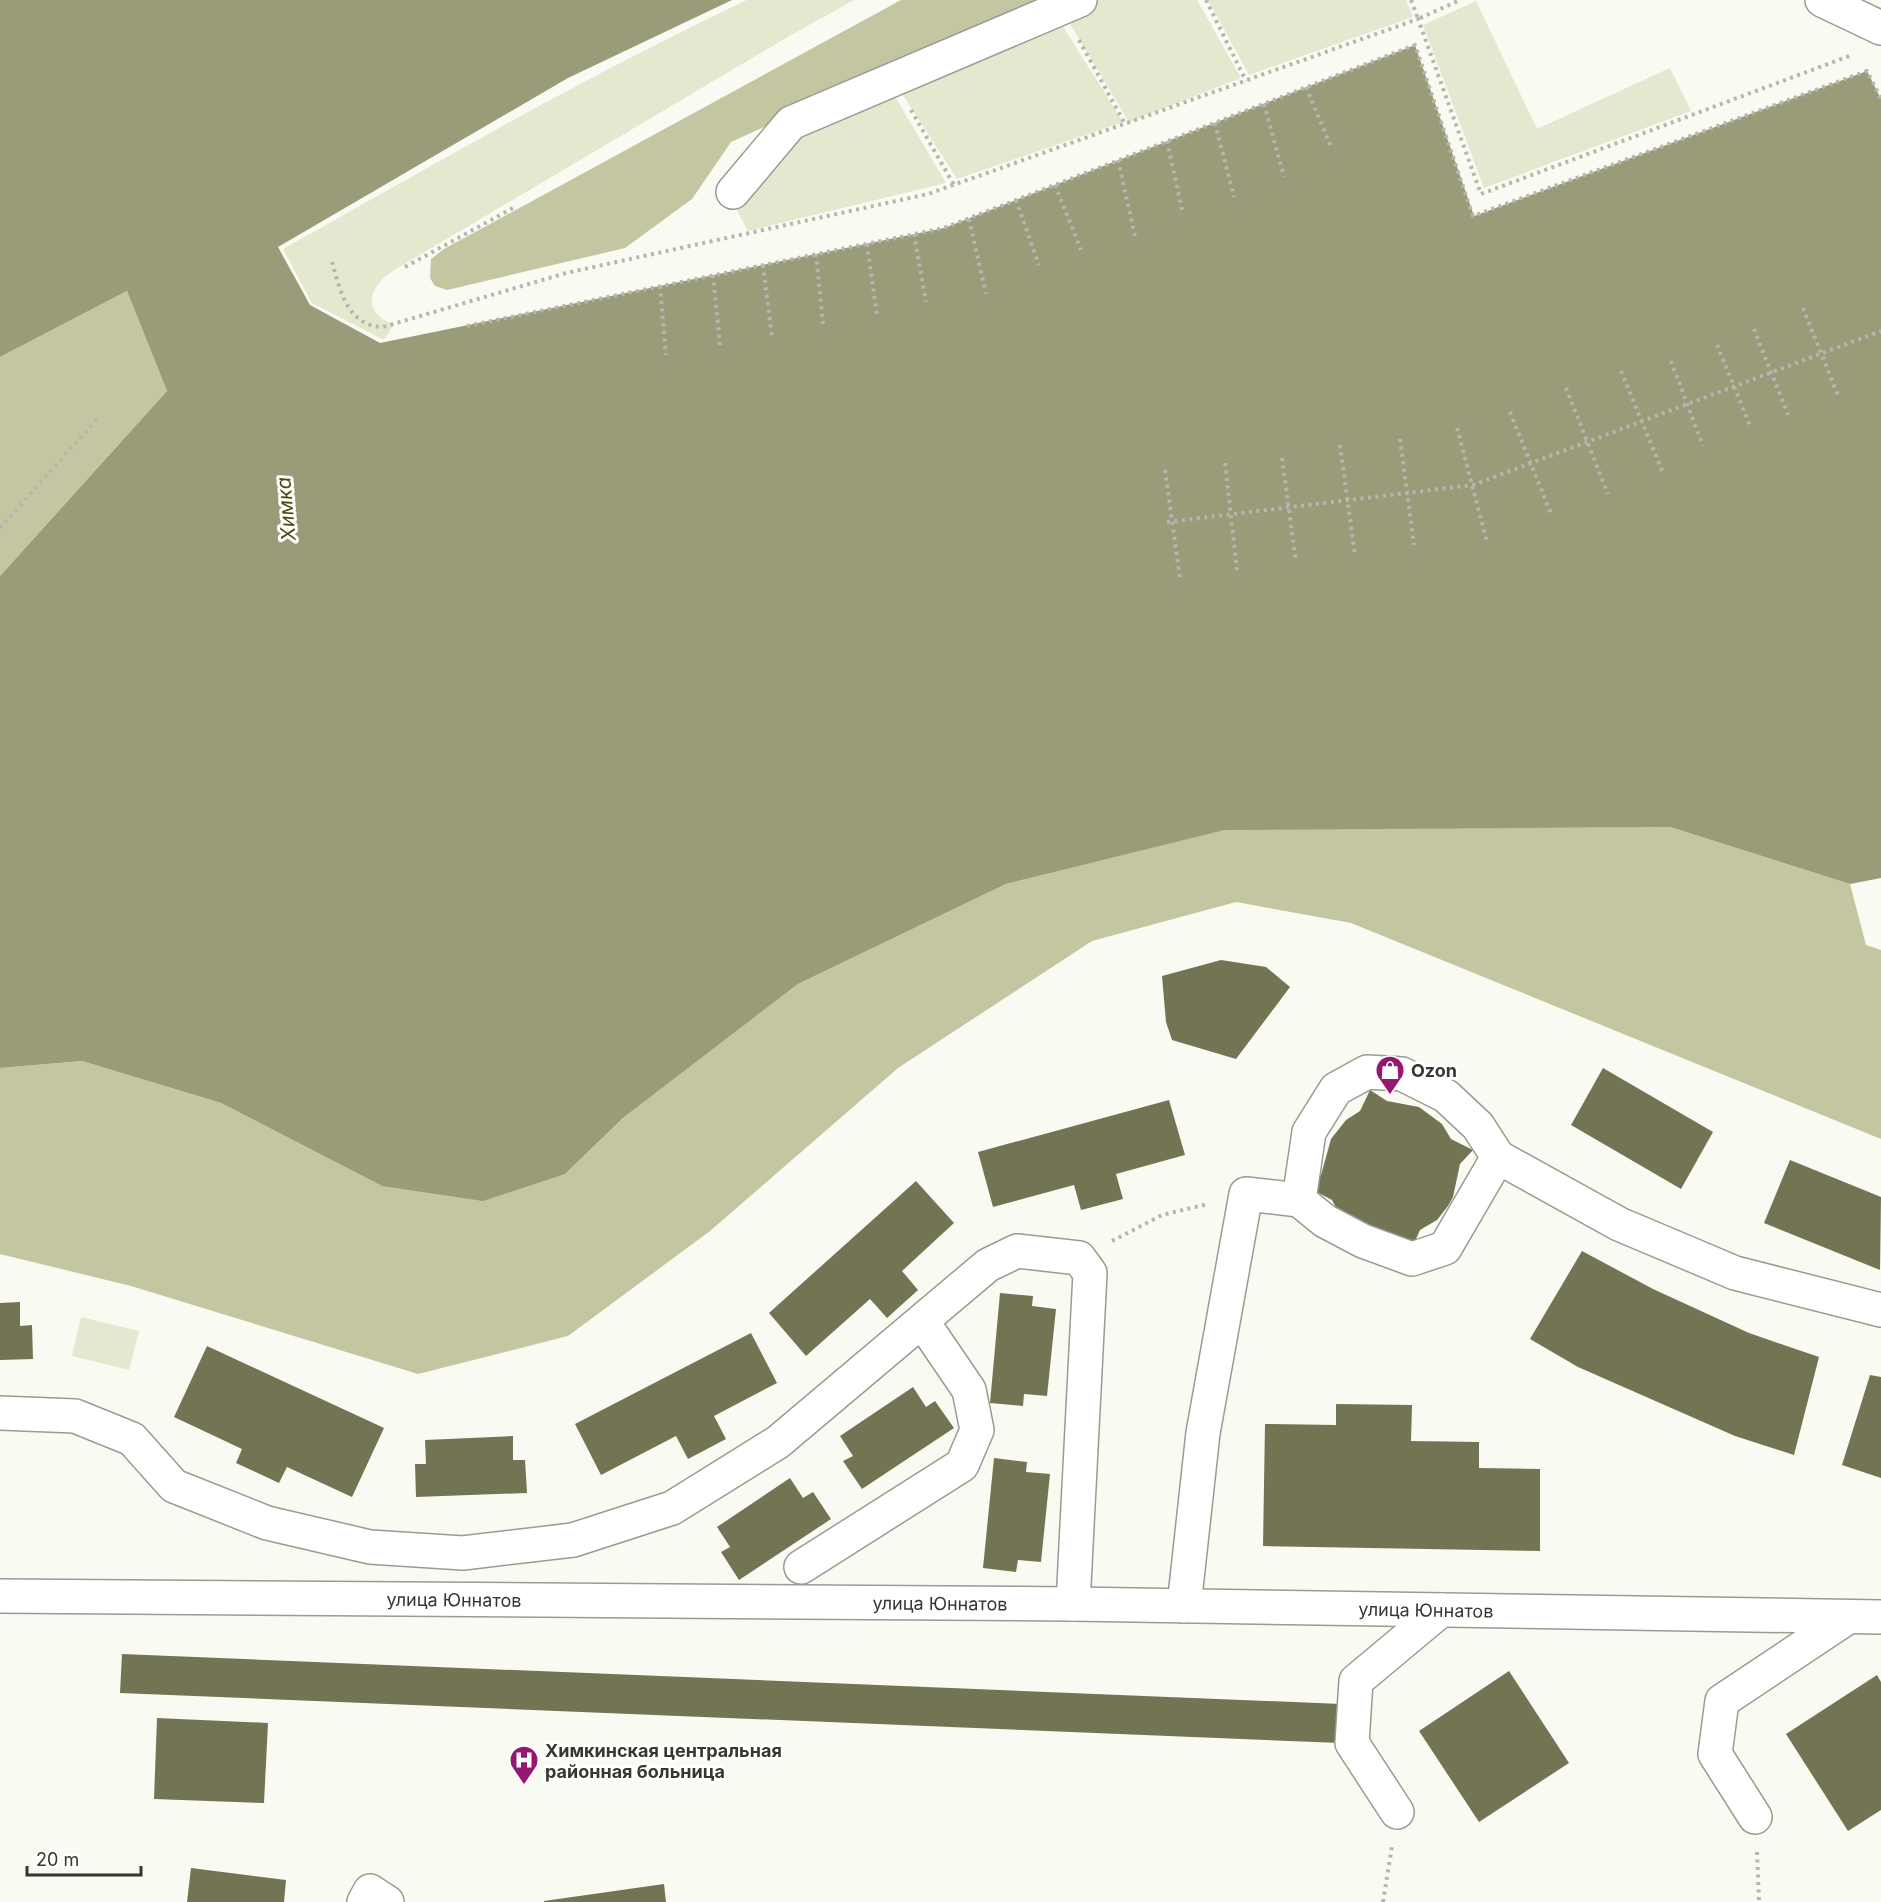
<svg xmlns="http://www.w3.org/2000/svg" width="1881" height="1902" font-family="Inter,sans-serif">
  <rect width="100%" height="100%" fill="#f9faf1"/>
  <g fill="#e5e7cf">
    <path d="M747 0H854L791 35 391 272C368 288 362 314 394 324L384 340 312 303 283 249C436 163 588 75 747 0Z"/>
    <polygon points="1097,0 1197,0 1241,78 1129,122 1064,14"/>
    <polygon points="1208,0 1406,0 1413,17 1249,75"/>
    <polygon points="1476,1 1537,129 1670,68 1691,111 1484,188 1423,25"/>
    <polygon points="1057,17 1123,122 957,179 896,84"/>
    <polygon points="890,88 946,183 748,231 731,199 789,129"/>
    <polygon points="81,1317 139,1331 129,1370 72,1356"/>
  </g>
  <g fill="#c4c6a2">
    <polygon points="901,0 1045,0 731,142 692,199 625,248 447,290 435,286 430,278 431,259 444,249"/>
    <polygon points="127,291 167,391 0,576 0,357"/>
    <polygon points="1670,827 1850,884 1866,945 1881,950 1881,1139 1351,923 1236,902 1092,941 898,1068 710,1231 568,1336 418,1374 131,1286 0,1254 0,1068 82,1061 221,1103 382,1186 565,1174 623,1118 798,984 1006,884 1224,829"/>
  </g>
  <polygon fill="#9a9c79" points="0,0 732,0 568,78 278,247 310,305 380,343 944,228 1415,45 1474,216 1867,71 1881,99 1881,878 1850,884 1670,827 1224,830 1006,884 798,984 623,1118 565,1174 483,1201 382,1186 221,1103 82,1061 0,1068 0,576 167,391 127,291 0,357"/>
  <g fill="#737453">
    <polygon points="1221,960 1266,967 1290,987 1236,1059 1172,1040 1166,1022 1162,976"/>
    <polygon points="1603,1068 1713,1132 1681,1189 1571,1125"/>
    <polygon points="1370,1090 1387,1101 1419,1107 1442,1124 1451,1139 1473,1150 1460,1164 1453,1197 1448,1206 1437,1220 1420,1230 1412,1248 1338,1211 1332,1200 1313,1190 1321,1175 1331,1139 1346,1120 1360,1111"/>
    <polygon points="1169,1100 1185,1155 1116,1174 1123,1199 1081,1210 1074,1185 993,1207 978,1152"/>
    <polygon points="1790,1160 1881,1197 1880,1270 1764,1223"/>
    <polygon points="916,1181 954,1223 902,1271 918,1290 887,1318 870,1299 806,1356 769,1313"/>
    <polygon points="1582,1251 1653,1289 1749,1333 1819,1357 1794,1455 1735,1436 1578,1367 1530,1339"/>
    <polygon points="1000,1293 1033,1296 1032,1306 1056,1309 1047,1396 1024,1394 1023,1406 990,1403"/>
    <polygon points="20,1302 20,1326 32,1325 33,1359 0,1360 0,1303"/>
    <polygon points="751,1333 777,1383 714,1416 726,1439 688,1459 676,1436 601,1475 575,1424"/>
    <polygon points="207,1346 384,1428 352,1497 287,1467 279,1483 236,1463 242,1449 174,1417"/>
    <polygon points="1870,1375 1881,1377 1881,1478 1842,1465"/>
    <polygon points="913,1387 926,1407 935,1401 954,1428 862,1489 843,1461 853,1456 840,1436"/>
    <polygon points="1336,1404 1412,1405 1411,1441 1479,1442 1479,1468 1540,1469 1540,1551 1263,1546 1265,1424 1336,1425"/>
    <polygon points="513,1436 513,1460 525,1460 527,1493 416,1497 415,1464 426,1464 425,1440"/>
    <polygon points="994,1458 1027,1462 1026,1472 1050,1474 1041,1562 1018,1560 1016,1572 983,1568"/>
    <polygon points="790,1478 803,1498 813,1492 831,1519 739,1580 721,1552 730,1547 717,1527"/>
    <polygon points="122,1654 1341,1704 1340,1743 120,1693"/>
    <polygon points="1509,1671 1569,1763 1479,1822 1419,1731"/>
    <polygon points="1877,1675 1881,1682 1881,1810 1848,1831 1786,1734"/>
    <polygon points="157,1718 268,1723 264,1803 154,1799"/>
    <polygon points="191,1868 286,1880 284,1902 187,1902"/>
    <polygon points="664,1884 666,1902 544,1902 544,1901"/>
  </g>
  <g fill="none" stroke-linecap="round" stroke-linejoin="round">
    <g stroke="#9a9b93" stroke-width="36">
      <g id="minor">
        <polyline points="1822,0 1881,28"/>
        <polyline points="733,192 791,123 1080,0"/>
        <polyline points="1498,1157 1619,1224 1735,1273 1881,1310"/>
        <polyline points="0,1413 75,1416 132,1439 174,1486 267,1523 370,1547 463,1553 573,1540 672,1508 778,1442 988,1265 1017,1251 1079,1258 1090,1273 1073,1604"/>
        <polyline points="801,1567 962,1465 977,1430 969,1390 922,1321"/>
        <path id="s1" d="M0 1596 1073 1604 1881 1617"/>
        <polyline points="1184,1606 1203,1433 1246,1194 1299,1200 1309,1132 1336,1089 1367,1072 1402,1074 1446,1096 1478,1126 1498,1157 1445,1248 1412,1259 1363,1241 1325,1221 1299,1200"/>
        <polyline points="1397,1812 1352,1743 1356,1681 1441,1610"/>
        <polyline points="1755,1817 1715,1754 1722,1701 1848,1617"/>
        <polyline points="364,1902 370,1891 387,1902"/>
      </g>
    </g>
    <g stroke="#b5b6af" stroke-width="4" stroke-dasharray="3 4.5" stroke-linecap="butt">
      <polyline points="1206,0 1246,81"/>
      <polyline points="1411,0 1418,19 1460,0"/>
      <polyline points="1079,40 1125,124"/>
      <polyline points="1306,87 1332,149"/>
      <polyline points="1264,104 1284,177"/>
      <polyline points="911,110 954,185"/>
      <polyline points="1215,123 1234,197"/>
      <polyline points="1167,141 1183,214"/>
      <polyline points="1118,160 1135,236"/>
      <polyline points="1055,185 1081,250"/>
      <polyline points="1016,200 1039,265"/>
      <polyline points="969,219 986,294"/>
      <polyline points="914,234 926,302"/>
      <polyline points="867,244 877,315"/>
      <polyline points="816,254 823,324"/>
      <path d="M332 262C340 290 347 326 383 327L566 273 928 194 1418 19 1481 194 1852 55"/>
      <polyline points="763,265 772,337"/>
      <polyline points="405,267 513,208"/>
      <polyline points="713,275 720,345"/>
      <polyline points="660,286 666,355"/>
      <polyline points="1803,308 1839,398"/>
      <polyline points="467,326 944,228 1415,45 1473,216 1867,71 1881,99"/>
      <polyline points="1754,329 1788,415"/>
      <polyline points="1717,345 1751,428"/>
      <polyline points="1671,361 1703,446"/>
      <polyline points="1621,371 1663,473"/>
      <polyline points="1566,388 1608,494"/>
      <polyline points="1510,412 1552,516"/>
      <polyline points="1457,428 1487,542"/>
      <polyline points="1400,439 1414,545"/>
      <polyline points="1340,445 1355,556"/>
      <polyline points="1282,458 1296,562"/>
      <polyline points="1225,463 1237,570"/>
      <polyline points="1165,470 1180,578"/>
      <polyline points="1167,522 1473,485 1881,331"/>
      <polyline points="0,528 97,419"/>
      <polyline points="1112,1241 1162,1215 1208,1204"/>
      <polyline points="1757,1852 1759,1902"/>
      <polyline points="1383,1902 1392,1846"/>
    </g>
    <use href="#minor" stroke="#fff" stroke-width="33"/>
  </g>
  <defs>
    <g id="shop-pin" transform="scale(1.5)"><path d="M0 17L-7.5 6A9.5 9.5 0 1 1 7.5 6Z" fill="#961770" stroke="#fffffe"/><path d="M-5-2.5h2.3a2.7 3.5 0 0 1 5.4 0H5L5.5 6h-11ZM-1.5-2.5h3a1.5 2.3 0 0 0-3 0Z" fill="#fff"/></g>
    <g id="hospital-pin" transform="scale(1.5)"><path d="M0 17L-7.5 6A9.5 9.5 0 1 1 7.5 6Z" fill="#961770" stroke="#fffffe"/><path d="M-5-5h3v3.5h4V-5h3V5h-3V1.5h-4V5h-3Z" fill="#fff"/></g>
  </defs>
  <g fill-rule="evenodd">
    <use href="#shop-pin" x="1390" y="1070"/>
    <use href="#hospital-pin" x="524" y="1760"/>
  </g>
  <g text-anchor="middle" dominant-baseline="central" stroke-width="6" stroke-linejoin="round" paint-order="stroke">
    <g font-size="18" font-weight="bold" fill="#363633" stroke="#fffffe" text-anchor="start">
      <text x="1411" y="1070">Ozon</text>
      <text x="545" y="1750">Химкинская центральная<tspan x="545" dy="21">районная больница</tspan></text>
    </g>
    <g font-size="18" fill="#363633" stroke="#fffffe">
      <text stroke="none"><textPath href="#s1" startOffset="454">улица Юннатов</textPath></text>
      <text stroke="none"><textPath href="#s1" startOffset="940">улица Юннатов</textPath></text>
      <text stroke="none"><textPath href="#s1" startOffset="1426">улица Юннатов</textPath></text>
    </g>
    <g font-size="20" font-style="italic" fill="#494a0d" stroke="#fffffe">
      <text transform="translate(286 509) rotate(-95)">Химка</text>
    </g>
  </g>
  <path d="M27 1866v9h114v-9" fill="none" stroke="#363633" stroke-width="3"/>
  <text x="36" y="1866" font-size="18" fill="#363633" stroke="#fffffe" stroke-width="4.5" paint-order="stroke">20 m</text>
</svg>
